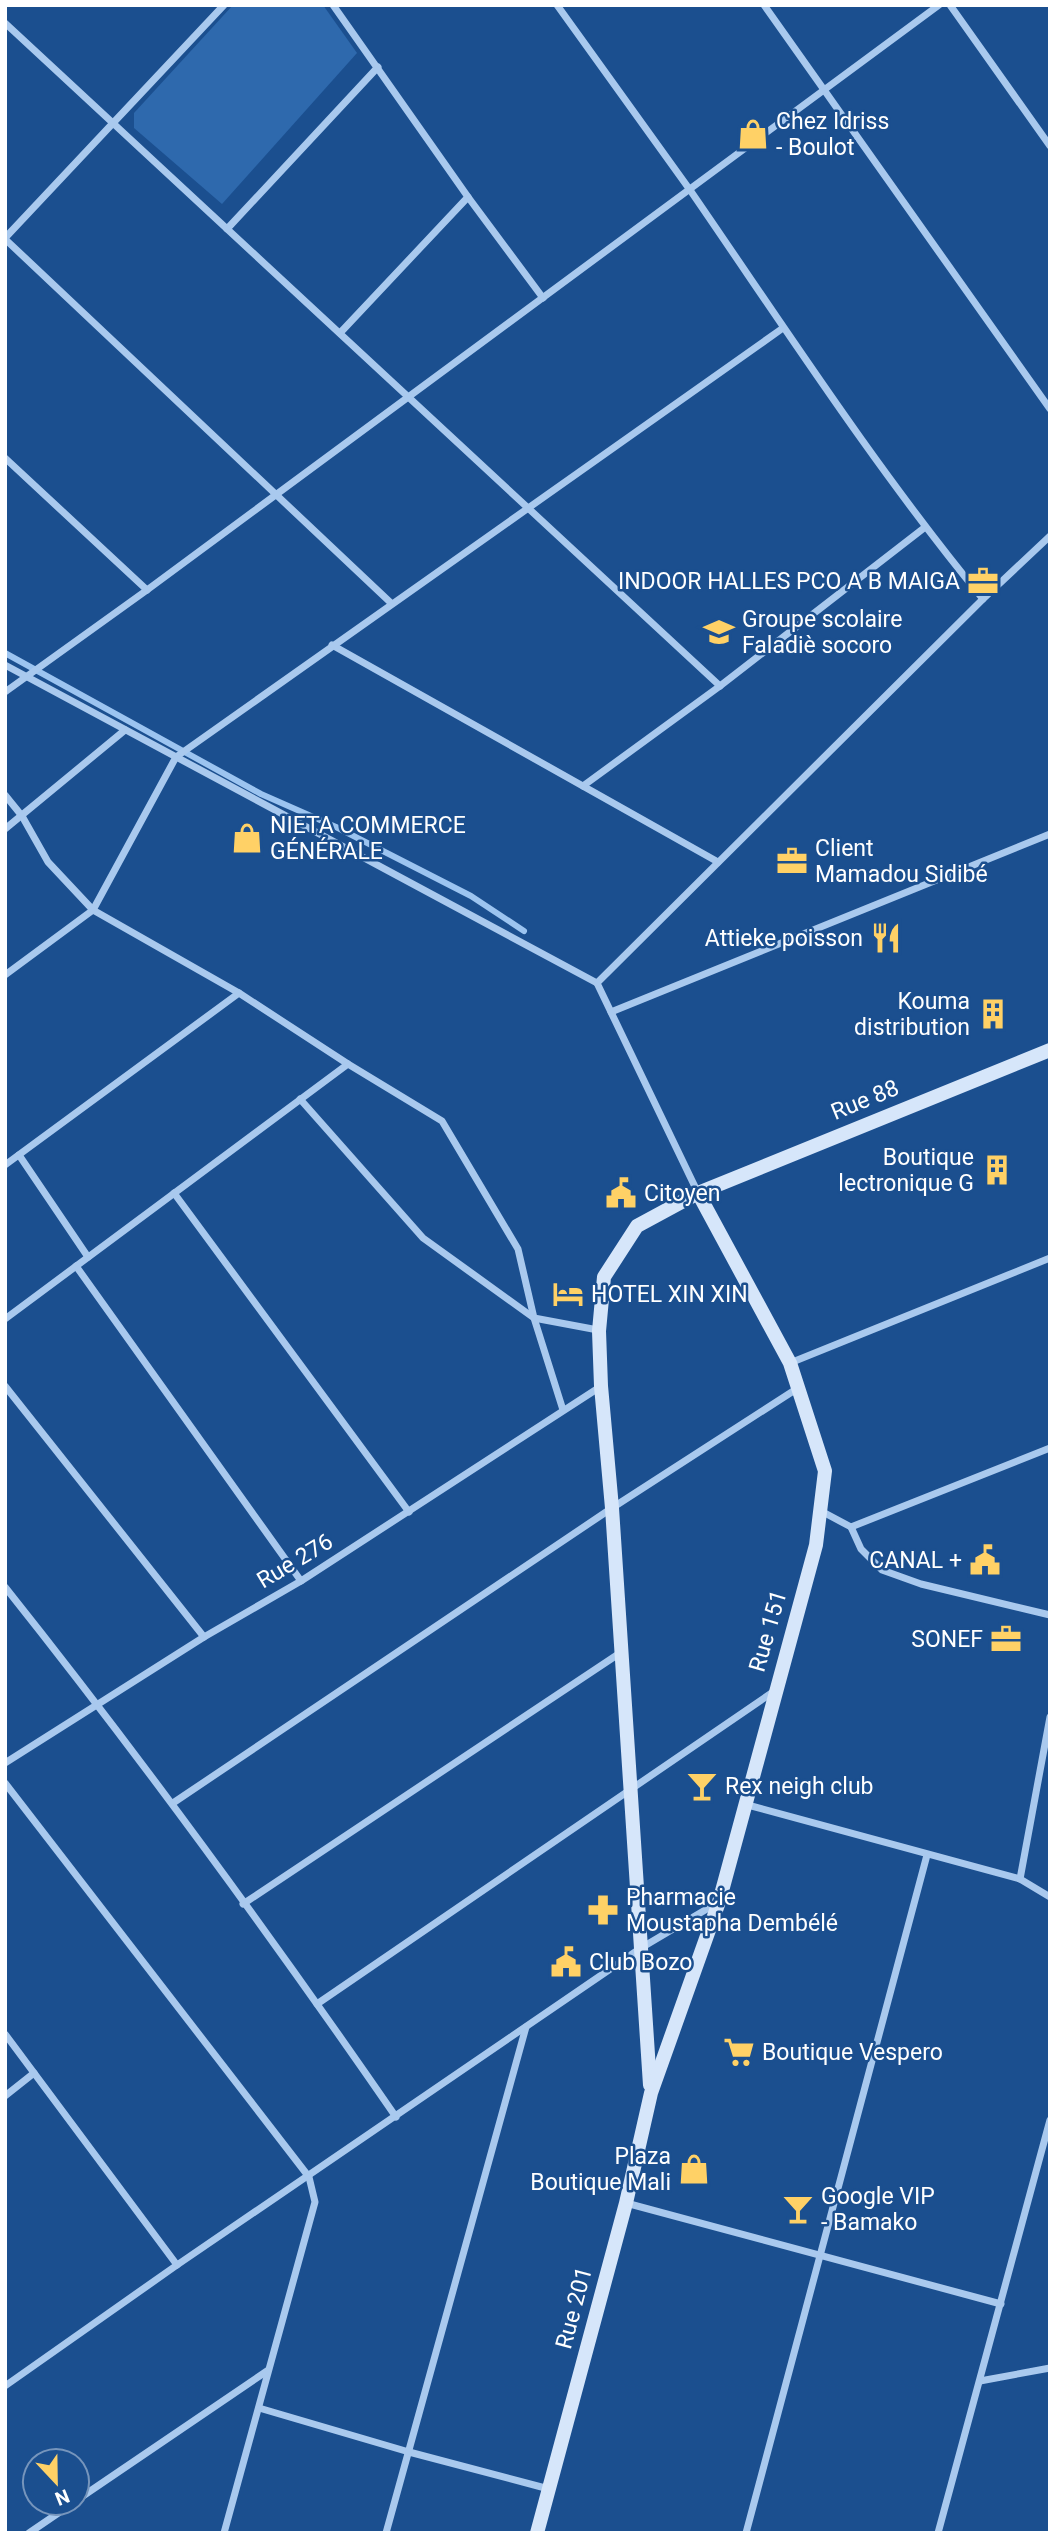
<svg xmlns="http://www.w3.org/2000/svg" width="1055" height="2538" font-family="Roboto,sans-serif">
  <rect width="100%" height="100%" fill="#1b4f8f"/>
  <polygon fill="#2e69ad" points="233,5 323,5 357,53 222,204 134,128 134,113"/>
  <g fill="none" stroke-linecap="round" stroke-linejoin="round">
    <polyline stroke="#9cc4f0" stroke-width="6" points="5,653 261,794 336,827 471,896 524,931"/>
    <g stroke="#a9c9ee" stroke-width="7">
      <polyline points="333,5 468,197 543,298"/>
      <path d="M557 5C601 67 646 128 690 190 785 328 876 469 983 599"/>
      <polyline points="764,5 1050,409"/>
      <polyline points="950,5 1050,146"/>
      <polyline points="5,23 720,686"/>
      <polyline points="227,229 378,67"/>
      <polyline points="5,238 224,5"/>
      <polyline points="5,239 391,603"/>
      <polyline points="340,333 468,197"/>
      <polyline points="5,458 147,590"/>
      <polyline points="332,645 718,862"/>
      <polyline points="5,665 597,983 698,1193"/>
      <polyline points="5,692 147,590 939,5"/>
      <polyline points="583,786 720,686 924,528"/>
      <polyline points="5,795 22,816 48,862 93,910 239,993 348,1064 442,1121 518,1249 534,1318 598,1330"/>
      <polyline points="5,829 125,730"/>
      <polyline points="5,975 93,910 176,757 783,328"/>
      <polyline points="597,983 983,599 1050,536"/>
      <polyline points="611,1012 1050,834"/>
      <polyline points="300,1099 423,1238 534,1318 563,1410"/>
      <polyline points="19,1155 88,1257"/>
      <polyline points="5,1165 239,993"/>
      <polyline points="174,1193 409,1512"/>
      <polyline points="76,1266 301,1581"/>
      <polyline points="5,1319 348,1064"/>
      <polyline points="790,1363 1050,1258"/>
      <polyline points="5,1386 204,1637"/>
      <polyline points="821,1511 851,1527 861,1549 882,1570 921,1584 1050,1615"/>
      <polyline points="851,1527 1050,1448"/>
      <path d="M5 1587C142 1759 271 1936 396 2117"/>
      <polyline points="5,1763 204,1637 301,1581 600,1387"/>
      <polyline points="5,1783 309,2177 315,2202 224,2533"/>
      <polyline points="173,1803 612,1508 798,1388"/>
      <polyline points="744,1804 1020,1879 1050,1897"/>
      <polyline points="1020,1879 1050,1717"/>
      <polyline points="243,1904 620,1653"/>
      <polyline points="317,2004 776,1690"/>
      <polyline points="5,2034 177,2265"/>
      <polyline points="5,2096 34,2073"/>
      <polyline points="626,2203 1001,2304"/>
      <polyline points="980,2381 1050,2368"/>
      <polyline points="5,2386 177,2265 641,1948 717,1903"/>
      <polyline points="259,2408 409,2452 549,2489"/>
      <polyline points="77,2500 267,2371"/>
      <polyline points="29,2533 73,2503"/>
      <polyline points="386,2533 526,2027"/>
      <polyline points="746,2533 927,1855"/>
      <polyline points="938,2533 1050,2120"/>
    </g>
    <g stroke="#d6e6fa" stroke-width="14">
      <polyline points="650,2085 612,1508 601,1386 599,1331 604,1277 637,1226 698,1193 1050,1050"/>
      <polyline points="537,2533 626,2203 651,2093 719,1902 816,1545 825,1471 790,1363 698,1193"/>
    </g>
  </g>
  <defs>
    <g id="shop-bare" transform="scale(2.415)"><path d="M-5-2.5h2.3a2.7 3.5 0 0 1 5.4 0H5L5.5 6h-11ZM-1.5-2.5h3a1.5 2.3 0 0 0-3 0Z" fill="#ffd166" stroke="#1b4f8f" stroke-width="2.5" paint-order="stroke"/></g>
    <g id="office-bare" transform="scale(2.415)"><path d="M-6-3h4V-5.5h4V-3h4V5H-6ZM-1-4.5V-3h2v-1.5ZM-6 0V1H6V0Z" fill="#ffd166" stroke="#1b4f8f" stroke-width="2.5" paint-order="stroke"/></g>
    <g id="school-bare" transform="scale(2.415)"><path d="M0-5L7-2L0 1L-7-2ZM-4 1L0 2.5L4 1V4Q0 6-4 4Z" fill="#ffd166" stroke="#1b4f8f" stroke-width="2.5" paint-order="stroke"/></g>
    <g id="restaurant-bare" transform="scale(2.415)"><path d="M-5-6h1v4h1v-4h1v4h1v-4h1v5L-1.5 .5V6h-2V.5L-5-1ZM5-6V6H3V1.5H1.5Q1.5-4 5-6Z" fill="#ffd166" stroke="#1b4f8f" stroke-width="2.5" paint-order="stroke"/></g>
    <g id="building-bare" transform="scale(2.415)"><path d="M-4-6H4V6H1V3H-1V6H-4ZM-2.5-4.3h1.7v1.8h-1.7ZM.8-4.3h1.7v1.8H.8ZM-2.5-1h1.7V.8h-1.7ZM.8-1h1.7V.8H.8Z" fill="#ffd166" stroke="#1b4f8f" stroke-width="2.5" paint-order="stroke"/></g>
    <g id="civic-bare" transform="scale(2.415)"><path d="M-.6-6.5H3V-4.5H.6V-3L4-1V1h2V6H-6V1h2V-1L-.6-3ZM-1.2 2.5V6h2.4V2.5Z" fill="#ffd166" stroke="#1b4f8f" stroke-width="2.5" paint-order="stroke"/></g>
    <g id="hotel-bare" transform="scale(2.415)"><path d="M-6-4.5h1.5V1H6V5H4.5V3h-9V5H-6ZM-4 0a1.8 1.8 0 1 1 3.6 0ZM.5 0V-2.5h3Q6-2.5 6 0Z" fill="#ffd166" stroke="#1b4f8f" stroke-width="2.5" paint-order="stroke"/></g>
    <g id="bar-bare" transform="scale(2.415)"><path d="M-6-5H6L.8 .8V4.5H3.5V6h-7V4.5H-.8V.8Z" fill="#ffd166" stroke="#1b4f8f" stroke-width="2.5" paint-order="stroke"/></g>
    <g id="pharmacy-bare" transform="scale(2.415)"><path d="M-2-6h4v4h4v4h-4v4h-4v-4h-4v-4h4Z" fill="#ffd166" stroke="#1b4f8f" stroke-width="2.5" paint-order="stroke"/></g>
    <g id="supermarket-bare" transform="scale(2.415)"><path d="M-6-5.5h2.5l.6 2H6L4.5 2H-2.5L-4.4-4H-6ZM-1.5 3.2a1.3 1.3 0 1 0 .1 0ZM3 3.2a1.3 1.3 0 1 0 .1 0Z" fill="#ffd166" stroke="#1b4f8f" stroke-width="2.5" paint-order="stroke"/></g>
  </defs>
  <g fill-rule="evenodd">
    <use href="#shop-bare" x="753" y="134"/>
    <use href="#office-bare" x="983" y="581"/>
    <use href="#school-bare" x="719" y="632"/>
    <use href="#shop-bare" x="247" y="838"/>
    <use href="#office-bare" x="792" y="861"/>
    <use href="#restaurant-bare" x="886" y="938"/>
    <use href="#building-bare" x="993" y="1014"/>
    <use href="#building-bare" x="997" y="1170"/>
    <use href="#civic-bare" x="621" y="1193"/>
    <use href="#hotel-bare" x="568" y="1294"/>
    <use href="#civic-bare" x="985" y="1560"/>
    <use href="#office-bare" x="1006" y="1639"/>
    <use href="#bar-bare" x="702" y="1786"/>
    <use href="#pharmacy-bare" x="603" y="1910"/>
    <use href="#civic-bare" x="566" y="1962"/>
    <use href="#supermarket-bare" x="739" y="2052"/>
    <use href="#shop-bare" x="694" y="2169"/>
    <use href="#bar-bare" x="798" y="2209"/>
  </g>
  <g text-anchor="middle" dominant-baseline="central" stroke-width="5" stroke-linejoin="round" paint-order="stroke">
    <g font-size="23" fill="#fff" stroke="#1b4f8f" text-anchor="start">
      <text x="776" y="121">Chez Idriss<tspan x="776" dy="26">- Boulot</tspan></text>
      <text x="960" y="581" text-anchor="end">INDOOR HALLES PCO A B MAIGA</text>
      <text x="742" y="619">Groupe scolaire<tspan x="742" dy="26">Faladiè socoro</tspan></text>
      <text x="270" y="825">NIETA COMMERCE<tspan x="270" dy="26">GÉNÉRALE</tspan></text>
      <text x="815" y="848">Client<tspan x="815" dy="26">Mamadou Sidibé</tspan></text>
      <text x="863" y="938" text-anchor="end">Attieke poisson</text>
      <text x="970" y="1001" text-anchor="end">Kouma<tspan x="970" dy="26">distribution</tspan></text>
      <text x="974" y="1157" text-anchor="end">Boutique<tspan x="974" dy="26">lectronique G</tspan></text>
      <text x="644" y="1193">Citoyen</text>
      <text x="591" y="1294">HOTEL XIN XIN</text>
      <text x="962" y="1560" text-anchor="end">CANAL +</text>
      <text x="983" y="1639" text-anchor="end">SONEF</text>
      <text x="725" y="1786">Rex neigh club</text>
      <text x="626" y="1897">Pharmacie<tspan x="626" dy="26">Moustapha Dembélé</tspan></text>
      <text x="589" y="1962">Club Bozo</text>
      <text x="762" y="2052">Boutique Vespero</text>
      <text x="671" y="2156" text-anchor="end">Plaza<tspan x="671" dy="26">Boutique Mali</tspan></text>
      <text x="821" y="2196">Google VIP<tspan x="821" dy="26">- Bamako</tspan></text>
    </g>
    <g font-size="23" fill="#fff" stroke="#1b4f8f">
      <text transform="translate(865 1100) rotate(-22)">Rue 88</text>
      <text transform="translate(295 1561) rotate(-31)">Rue 276</text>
      <text transform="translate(768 1631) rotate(-74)">Rue 151</text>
      <text transform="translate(574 2308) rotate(-75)">Rue 201</text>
    </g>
  </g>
  <rect width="1055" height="2538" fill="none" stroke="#ffffff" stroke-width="14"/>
  <g transform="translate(56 2482) rotate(158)"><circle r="33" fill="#1b4f8f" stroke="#7695bc" stroke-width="2"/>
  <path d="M0-5L12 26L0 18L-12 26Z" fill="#ffd166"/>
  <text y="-10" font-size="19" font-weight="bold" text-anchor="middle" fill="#ffffff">N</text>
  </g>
</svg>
